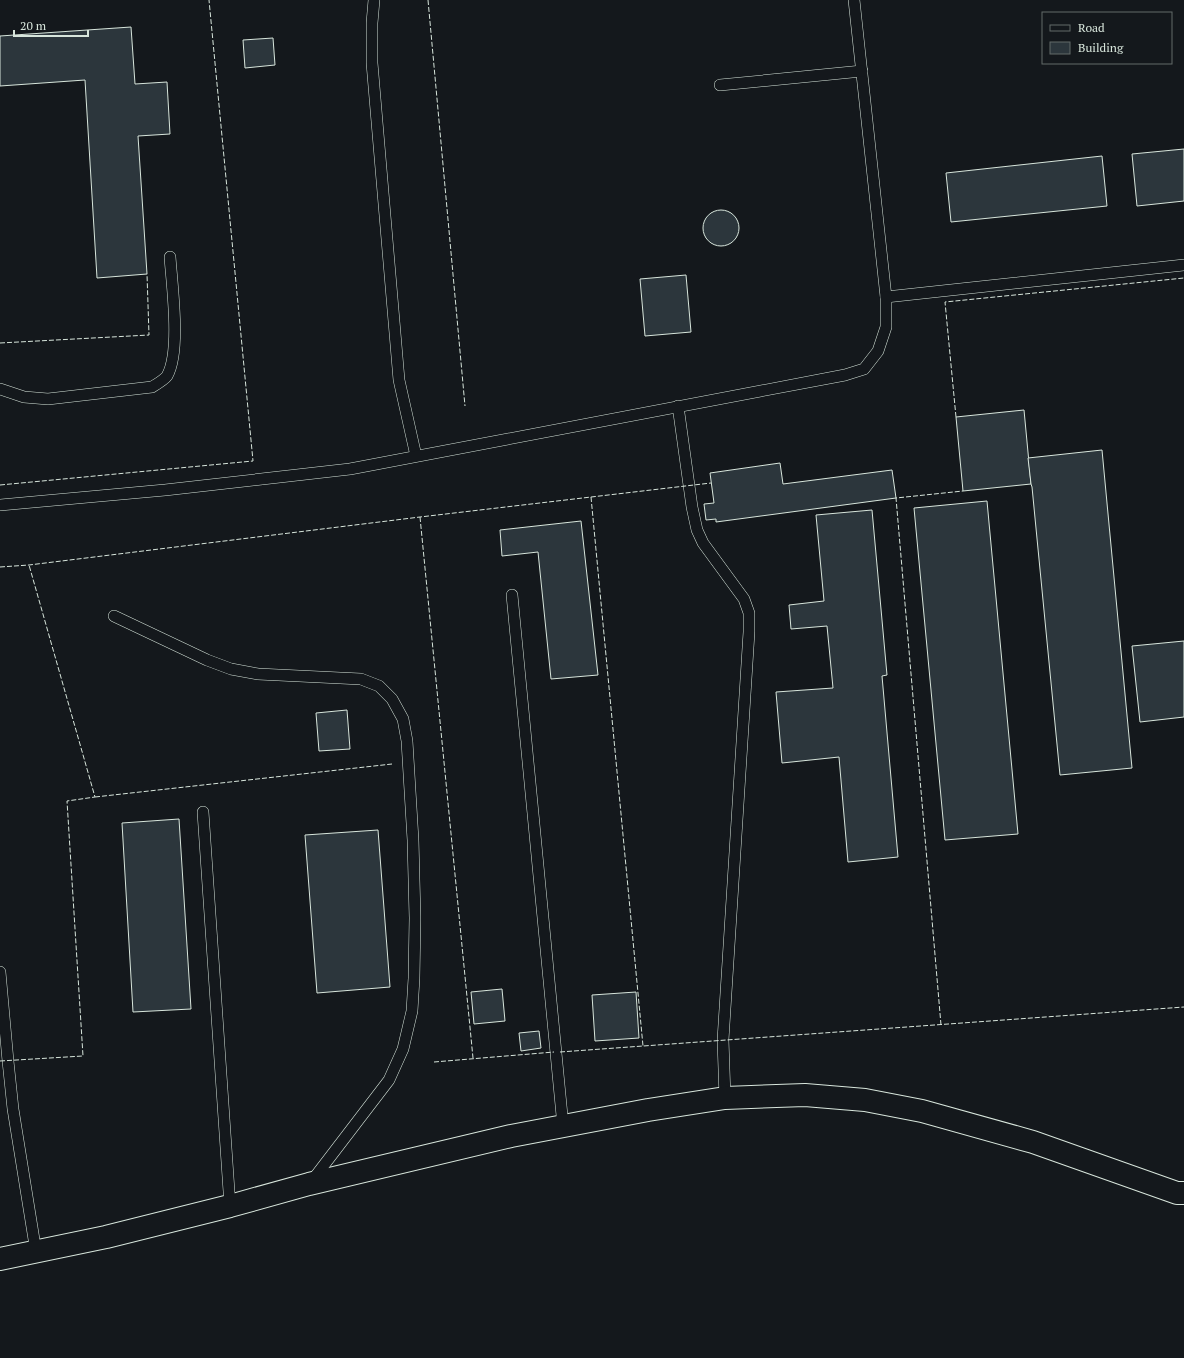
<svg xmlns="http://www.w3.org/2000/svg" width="1184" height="1358" font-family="'PT Serif',serif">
  <rect width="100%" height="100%" fill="#14181c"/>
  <g fill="#2c363c" stroke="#d8e6dc">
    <polygon points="131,27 135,84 167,82 170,134 138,136 147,274 97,278 85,80 0,86 0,36"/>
    <polygon points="273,38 275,65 245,68 243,40"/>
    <polygon points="1184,149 1184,201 1137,206 1132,154"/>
    <polygon points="1102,156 1107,206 951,222 946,173"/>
    <circle cx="721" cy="228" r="18"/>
    <polygon points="686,275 691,332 645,336 640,279"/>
    <polygon points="1024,410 1031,484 963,491 956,417"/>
    <polygon points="1102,450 1132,768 1060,775 1032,487 1031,484 1028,458"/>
    <polygon points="780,463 783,484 892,470 896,498 716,522 716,519 706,520 704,504 714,503 710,473"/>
    <polygon points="987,501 1018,834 945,840 914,508"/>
    <polygon points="872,510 887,675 882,676 898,857 848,862 839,757 782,763 776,692 833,688 827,626 791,629 789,605 824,601 816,515"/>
    <polygon points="581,521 598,675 551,679 538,552 502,556 500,530"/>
    <polygon points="1184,641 1184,717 1140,722 1132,646"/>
    <polygon points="347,710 350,749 319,751 316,713"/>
    <polygon points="179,819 191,1009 133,1012 122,823"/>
    <polygon points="378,830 390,987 317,993 305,835"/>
    <polygon points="502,989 505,1021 474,1024 471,992"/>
    <polygon points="636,992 639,1038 595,1041 592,995"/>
    <polygon points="539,1031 541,1048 521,1051 519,1033"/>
  </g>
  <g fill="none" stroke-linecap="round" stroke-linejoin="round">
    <g stroke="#d8e6dc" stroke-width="12">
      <g id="lane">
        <polyline points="374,0 372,23 372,63 399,380 416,456"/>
        <polyline points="854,0 886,297 1184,265"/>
        <polyline points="720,85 862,71"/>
        <path d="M0 389 24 397 48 399 152 387C157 384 164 380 167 376 181 352 172 286 170 257"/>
        <polyline points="678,406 692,507 697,530 703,543 744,599 749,613 749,632 723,1040 725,1098"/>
        <polyline points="0,505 165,490 350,469 845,375 864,369 878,351 886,327 886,297"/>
        <polyline points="512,595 563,1126"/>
        <polyline points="114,616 207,660 231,669 258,674 361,679 379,686 392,699 403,719 407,741 413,840 415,918 414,978 412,1011 403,1049 389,1080 311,1182"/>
        <polyline points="203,812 230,1206"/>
        <polyline points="0,972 8,1061 13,1109 36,1252"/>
      </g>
    </g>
    <g stroke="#d8e6dc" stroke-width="24">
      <polyline id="street" points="0,1259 106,1237 230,1206 309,1184 511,1136 648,1110 725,1098 805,1095 865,1100 922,1111 1033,1142 1177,1193 1184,1193"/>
    </g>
    <use href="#lane" stroke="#14181c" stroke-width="11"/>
    <use href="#street" stroke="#14181c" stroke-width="22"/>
    <g stroke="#d8e6dc" stroke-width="1" stroke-dasharray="5 2" stroke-linecap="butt">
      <polyline points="428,0 465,406"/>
      <polyline points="0,343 149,335 147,274"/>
      <polyline points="956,417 945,302 1184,278"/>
      <polyline points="0,485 253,461 209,0"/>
      <polyline points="591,497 643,1046"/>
      <polyline points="420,517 473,1058"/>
      <polyline points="0,567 29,565 420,517 711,483"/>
      <polyline points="95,797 392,764"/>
      <polyline points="941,1025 896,498 963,491"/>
      <polyline points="560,1052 1184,1007"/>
      <polyline points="0,1061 83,1056 67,801 95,797 29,565"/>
      <polyline points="434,1062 554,1052"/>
    </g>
  </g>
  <rect x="1042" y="12" width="130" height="52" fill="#14181c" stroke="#626a69"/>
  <rect x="1050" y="25" width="20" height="6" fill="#14181c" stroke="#626a69"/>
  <text x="1078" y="32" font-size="12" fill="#d8e6dc">Road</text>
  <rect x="1050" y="42" width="20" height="12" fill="#2c363c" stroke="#626a69"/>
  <text x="1078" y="52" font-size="12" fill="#d8e6dc">Building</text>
  <path d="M14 30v6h74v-6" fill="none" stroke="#d8e6dc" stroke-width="2"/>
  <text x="20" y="30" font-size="12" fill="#d8e6dc" stroke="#14181c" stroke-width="3" paint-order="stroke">20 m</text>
</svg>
